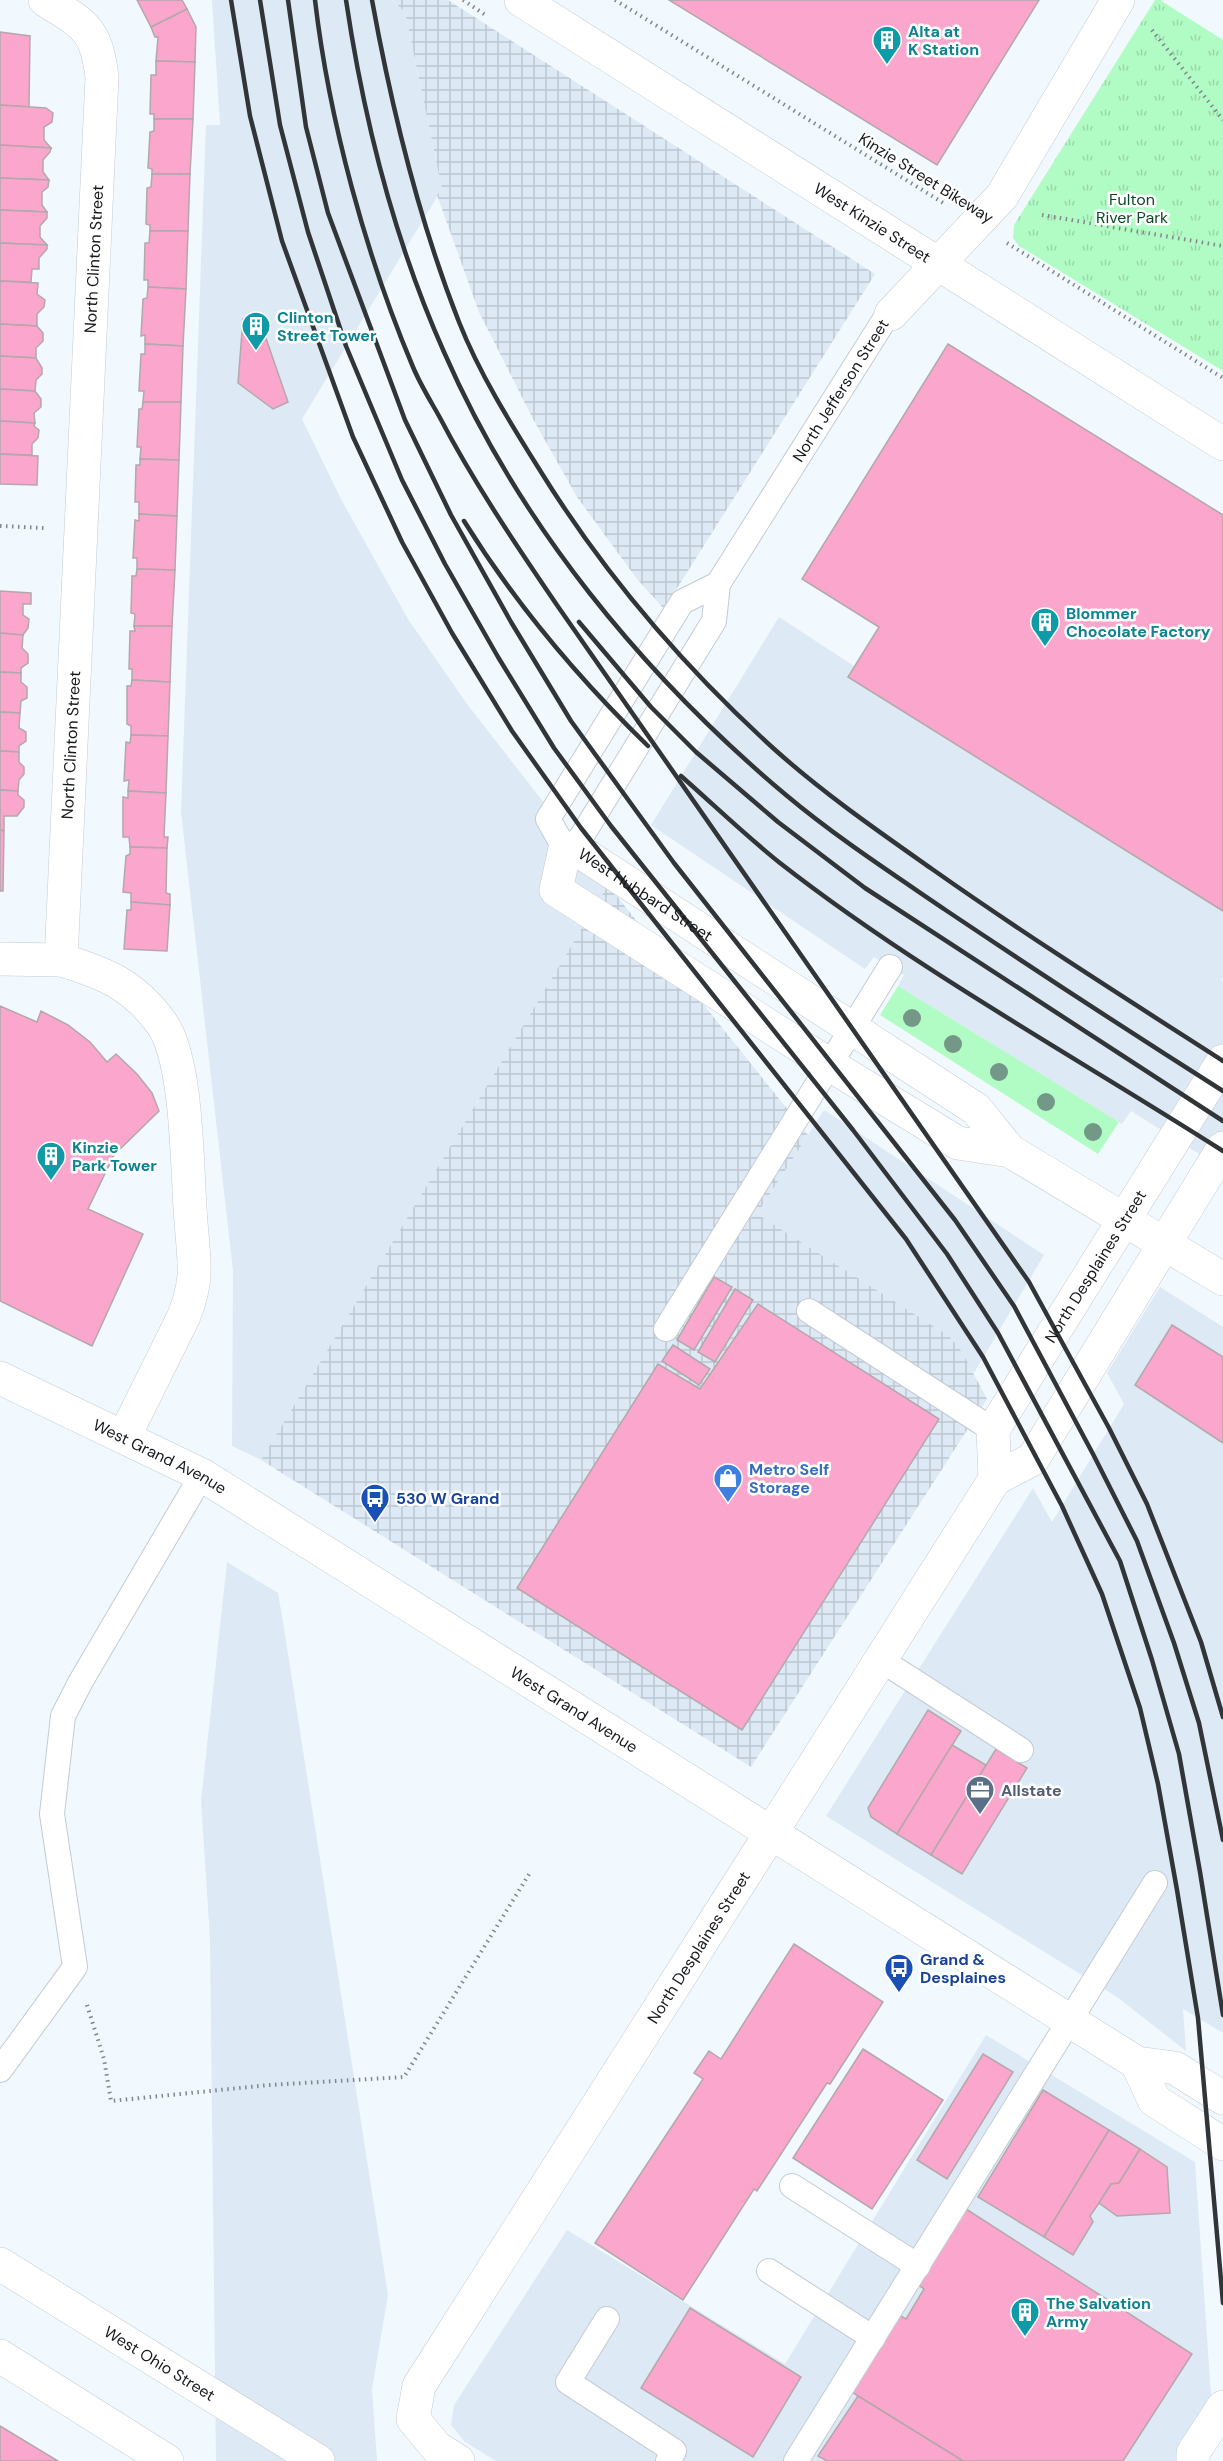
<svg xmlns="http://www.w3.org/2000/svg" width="1223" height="2461" font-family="'DM Sans',sans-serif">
  <defs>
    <pattern id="industrial-grid" width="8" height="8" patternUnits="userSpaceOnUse" patternTransform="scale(1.5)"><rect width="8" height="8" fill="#dde9f4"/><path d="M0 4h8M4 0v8" fill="none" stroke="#bdc7d1"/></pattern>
    <pattern id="park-tufts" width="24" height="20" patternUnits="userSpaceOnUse" patternTransform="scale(1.5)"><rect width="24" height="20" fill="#b1fcc5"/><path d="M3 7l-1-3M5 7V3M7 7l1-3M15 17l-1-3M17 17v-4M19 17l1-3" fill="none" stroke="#98d7a9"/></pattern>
  </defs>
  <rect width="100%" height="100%" fill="#f1f9ff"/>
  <g fill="#dde9f4">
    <polygon points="212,0 392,0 405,12 442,189 302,419 342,501 408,619 467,704 608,885 261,1460 232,1446 233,1271 181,812 206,125 220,125"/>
    <polygon points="779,617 854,666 848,677 1223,911 1223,977 1221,980 1223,982 1223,1169 1131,1111 1122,1124 898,986 904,975 874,957 865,969 651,825"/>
    <polygon points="824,1110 1044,1255 974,1373 949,1336 757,1214"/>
    <polygon points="1160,1287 1223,1327 1223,2033 1183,2009 1186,2051 1117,1997 826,1816 1033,1488 1052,1522 1124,1404 1107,1373"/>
    <polygon points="227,1562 278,1593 283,1622 388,2295 372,2389 377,2461 216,2461 210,1939 201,1801"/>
    <polygon points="986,2035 1195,2162 1213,2424 1190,2461 496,2461 465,2442 451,2425 454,2405 567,2230 785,2364"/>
  </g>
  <g fill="url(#industrial-grid)">
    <polygon points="392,0 448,0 875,274 664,609 637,579 577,497 533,419 479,312 437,195 442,189 405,12"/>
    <polygon points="608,885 808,1135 757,1214 949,1336 962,1352 987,1399 751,1767 261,1460"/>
  </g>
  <polygon fill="#b1fcc5" points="898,986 1119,1122 1098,1154 880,1015"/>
  <polygon fill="url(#park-tufts)" points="1155,0 1160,0 1223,40 1223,371 1019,246 1013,238 1014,225"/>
  <g fill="#fba6cc" stroke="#b3a8ac" stroke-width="1.5">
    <polygon points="137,0 182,0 187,9 151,27"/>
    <polygon points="669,0 1039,0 937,165"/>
    <polygon points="187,9 196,27 195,62 156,61 158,37 155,37 151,27"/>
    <polygon points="0,32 30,36 29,107 0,105"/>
    <polygon points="156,61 195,62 193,119 154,119 154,114 150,114 151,75 156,75"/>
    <polygon points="0,105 46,108 53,113 52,122 44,127 44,140 51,148 0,145"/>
    <polygon points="154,119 193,119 190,174 152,174 152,169 148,168 150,132 154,131"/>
    <polygon points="0,145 51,148 50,152 43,160 43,172 49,180 0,178"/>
    <polygon points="152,174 190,174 188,231 150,231 150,225 146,224 147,188 151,187"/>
    <polygon points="0,178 49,180 48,187 42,192 42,205 47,212 0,210"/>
    <polygon points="0,210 47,212 47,218 40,226 40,237 47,245 0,243"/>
    <polygon points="150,231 188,231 186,289 148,287 148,280 144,280 145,243 149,243"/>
    <polygon points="0,243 47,245 47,249 39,258 39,269 32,269 31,282 0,281"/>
    <polygon points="0,281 38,283 37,294 45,300 44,307 37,314 37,326 0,324"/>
    <polygon points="148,287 186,289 183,346 145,344 145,335 141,336 143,299 147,298"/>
    <polygon points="243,319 260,321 288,402 273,409 238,383"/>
    <polygon points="0,324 37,326 43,333 43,341 36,348 36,358 0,356"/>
    <polygon points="145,344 183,346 181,402 143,402 144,391 139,391 141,354 145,354"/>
    <polygon points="948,344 1223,515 1223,911 848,677 879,627 802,579"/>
    <polygon points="0,356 36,358 42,368 42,374 36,380 35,391 0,389"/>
    <polygon points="0,389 35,391 41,399 41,407 34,413 35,423 0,421"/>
    <polygon points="143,402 181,402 179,460 140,459 141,447 137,447 139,409 142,409"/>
    <polygon points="0,421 35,423 34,426 39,430 38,438 32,444 32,455 0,454"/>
    <polygon points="0,454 38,456 37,485 0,484"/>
    <polygon points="140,459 179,460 177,516 139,514 139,502 135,502 136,465 140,465"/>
    <polygon points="139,514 177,516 175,570 137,569 137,558 133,558 135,520 139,521"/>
    <polygon points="137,569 175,570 172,626 134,626 135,614 131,613 132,576 136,576"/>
    <polygon points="0,591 31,593 31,604 23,604 23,615 29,619 28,628 23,635 0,633"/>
    <polygon points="134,626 172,626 170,682 132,680 132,669 129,669 130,631 135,631"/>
    <polygon points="0,633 23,635 22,648 28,654 28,663 21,668 21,673 0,672"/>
    <polygon points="0,672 21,673 21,682 27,687 27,698 21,701 20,713 0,712"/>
    <polygon points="132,680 170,682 168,736 131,735 131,726 127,724 127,686 131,686"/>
    <polygon points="0,712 20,713 19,728 26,732 26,741 19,746 19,752 0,751"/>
    <polygon points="131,735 168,736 166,793 128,791 129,780 124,781 126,742 130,743"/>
    <polygon points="0,751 19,752 19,762 24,767 24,774 19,780 18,791 0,790"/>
    <polygon points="0,790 18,791 18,795 24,800 24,807 17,816 4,816 4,831 0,830"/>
    <polygon points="128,791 166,793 164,837 168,837 167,848 130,847 129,837 123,837 123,797 128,798"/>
    <polygon points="0,830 4,831 3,891 0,891"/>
    <polygon points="130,847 167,848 166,893 170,894 170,905 131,902 131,893 123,892 126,856 130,854"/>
    <polygon points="131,902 170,905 167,951 124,949 127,910 131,910"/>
    <polygon points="0,1006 37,1022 41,1011 68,1025 90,1042 107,1062 116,1054 137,1074 152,1093 159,1111 114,1155 88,1209 143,1234 92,1346 0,1301"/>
    <polygon points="714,1277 732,1287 694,1350 677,1340"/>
    <polygon points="735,1289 753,1300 715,1362 698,1352"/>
    <polygon points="758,1304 939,1419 742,1730 517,1588 658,1364 700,1389"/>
    <polygon points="1172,1325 1223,1357 1223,1443 1135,1385"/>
    <polygon points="673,1345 710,1369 699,1385 662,1361"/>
    <polygon points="928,1710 961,1731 897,1834 871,1817 868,1808"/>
    <polygon points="952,1745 986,1765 931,1855 897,1834"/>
    <polygon points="996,1749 1027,1768 962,1874 931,1855"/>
    <polygon points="794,1944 883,2002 830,2084 827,2083 757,2191 754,2189 683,2300 595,2243 703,2079 694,2073 709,2051 721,2059"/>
    <polygon points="863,2049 943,2100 872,2209 793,2158"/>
    <polygon points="983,2054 1013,2072 947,2179 917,2160"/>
    <polygon points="1043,2090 1109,2130 1044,2237 978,2197"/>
    <polygon points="1109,2130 1140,2149 1119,2183 1111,2184 1099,2203 1090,2216 1093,2222 1073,2255 1044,2237"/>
    <polygon points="1140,2149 1167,2167 1170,2213 1117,2216 1099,2203 1111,2184 1119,2183"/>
    <polygon points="966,2209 1192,2354 1123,2461 963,2461 850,2391 899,2315 906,2319 924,2289 917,2284"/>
    <polygon points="690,2308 801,2377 753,2457 641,2388"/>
    <polygon points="858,2396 963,2461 827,2461 818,2456"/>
    <polygon points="0,2426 58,2461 0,2461"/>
  </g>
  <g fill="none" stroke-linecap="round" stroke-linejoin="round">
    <g stroke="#c3ccd4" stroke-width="26">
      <g id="service">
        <path id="s1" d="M718 584 682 602 548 819 565 849 580 839 714 621 718 584 885 319 891 314"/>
        <polyline points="809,1311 993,1430"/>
        <polyline points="666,1329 890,967"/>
        <polyline points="881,1660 1021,1750"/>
        <polyline points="0,2070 75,1967 52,1814 63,1716 81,1681 202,1475"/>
        <polyline points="792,2186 918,2266"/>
        <polyline points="769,2271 873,2338"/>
        <polyline points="607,2319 568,2382 674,2451 668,2461"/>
        <polyline points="796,2461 1155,1883"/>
      </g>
    </g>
    <g stroke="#c3ccd4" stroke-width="34">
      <g id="minor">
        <path d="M45 0C85 25 96 28 102 77L61 960C105 973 134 985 162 1024 187 1060 187 1162 190 1208 191 1230 195 1254 194 1276 193 1290 189 1303 184 1316L124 1437"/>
        <polyline points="891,314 1002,196 1118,0"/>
        <polyline points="0,959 61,960"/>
        <path id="s2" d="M1010 1151 958 1143 830 1065 556 890 565 849 582 853 976 1109 1010 1151 1223 1279"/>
        <path id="s3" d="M458 2461 437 2448 413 2419 419 2386 771 1833"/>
        <polyline points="1193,2461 1193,2453 1223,2407"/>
      </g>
    </g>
    <g stroke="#c3ccd4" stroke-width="34">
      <g id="tertiary">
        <path id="s4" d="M995 1479 993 1430 1223 1061"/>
        <polyline points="771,1833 995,1479 1033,1459 1223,1148"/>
      </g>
    </g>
    <g stroke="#c3ccd4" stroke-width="34">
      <g id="secondary">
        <path id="s5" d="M521 0 1223 444"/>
        <path id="s6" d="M0 1378 202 1475 1137 2063 1175 2068 1223 2098"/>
        <polyline points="1137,2063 1154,2100 1223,2144"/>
      </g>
    </g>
    <g stroke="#c3ccd4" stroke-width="34">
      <g id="motorway">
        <path id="s7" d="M0 2264 318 2461"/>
        <polyline points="0,2356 167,2461"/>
      </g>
    </g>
    <g stroke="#81878b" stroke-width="4" stroke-dasharray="1.5 4.5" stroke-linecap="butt">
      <polyline points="463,0 487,16"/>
      <polyline points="615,0 945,204"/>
      <polyline points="1152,30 1223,120"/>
      <polyline points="1042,215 1223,246"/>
      <polyline points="1007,243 1223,378"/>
      <polyline points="0,526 44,528"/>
      <polyline points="87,2005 104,2059 111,2101 269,2085 404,2077 531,1871"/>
    </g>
    <use href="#service" stroke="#fff" stroke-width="24"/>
    <use href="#minor" stroke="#fff" stroke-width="33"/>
    <use href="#tertiary" stroke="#fff" stroke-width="33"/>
    <use href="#secondary" stroke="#fff" stroke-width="33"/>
    <use href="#motorway" stroke="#fff" stroke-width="33"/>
    <g stroke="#313538" stroke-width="4.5">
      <polyline points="231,0 250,116 282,241 353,437 402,542 452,633 512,731 581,828 906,1239 983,1357 1062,1506 1102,1594 1140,1708 1158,1784 1177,1890 1198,2018 1223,2303"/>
      <polyline points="260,0 280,125 308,232 346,346 402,480 445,564 498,657 554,748 611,826 853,1130 947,1254 998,1333 1120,1561 1152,1660 1179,1754 1200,1872 1223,2015"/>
      <polyline points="288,0 306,127 328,213 405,420 451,515 511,622 571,721 674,863 955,1220 1014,1306 1093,1454 1137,1541 1174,1643 1199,1723 1223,1840"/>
      <path d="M315 0C329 120 366 256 413 367 420 384 430 400 439 416 474 483 516 545 559 608L1029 1282 1109 1428 1147 1504 1201 1642 1223 1717"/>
      <path d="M346 0C364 121 394 240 444 352 519 524 643 675 786 795 836 837 893 874 947 911 1038 972 1130 1032 1223 1091"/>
      <path d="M372 0C392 110 418 218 459 322 480 375 511 424 541 472 605 575 684 667 773 748 823 793 878 831 932 869 1027 936 1125 998 1223 1061"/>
      <path d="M464 521C515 603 579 679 648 746"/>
      <polyline points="579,622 651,707 696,752 778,822 865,888 1223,1121"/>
      <path d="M681 776C714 805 746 836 780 863 917 970 1076 1057 1223 1151"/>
    </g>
  </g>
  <g fill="#739887">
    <circle cx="912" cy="1018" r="9"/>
    <circle cx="953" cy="1044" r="9"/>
    <circle cx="999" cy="1072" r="9"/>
    <circle cx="1046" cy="1102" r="9"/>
    <circle cx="1093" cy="1132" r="9"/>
  </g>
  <defs>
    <g id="building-pin" transform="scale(1.5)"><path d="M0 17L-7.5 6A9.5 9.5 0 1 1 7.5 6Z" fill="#0f9aa8" stroke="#fff"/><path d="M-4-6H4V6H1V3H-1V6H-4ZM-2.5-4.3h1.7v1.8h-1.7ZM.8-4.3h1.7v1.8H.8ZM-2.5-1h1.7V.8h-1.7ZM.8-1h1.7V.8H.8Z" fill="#fff"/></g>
    <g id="shop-pin" transform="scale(1.5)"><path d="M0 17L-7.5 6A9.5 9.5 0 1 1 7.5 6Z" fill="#3f7fe0" stroke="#fff"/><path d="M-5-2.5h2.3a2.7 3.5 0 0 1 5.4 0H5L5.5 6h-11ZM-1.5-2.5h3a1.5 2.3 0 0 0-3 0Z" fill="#fff"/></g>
    <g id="bus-pin" transform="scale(1.5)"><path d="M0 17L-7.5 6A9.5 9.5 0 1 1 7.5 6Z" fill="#1a4fb4" stroke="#fff"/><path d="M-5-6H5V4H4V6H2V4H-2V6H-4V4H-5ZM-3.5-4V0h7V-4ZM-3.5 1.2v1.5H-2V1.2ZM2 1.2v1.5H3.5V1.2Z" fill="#fff"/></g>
    <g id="office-pin" transform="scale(1.5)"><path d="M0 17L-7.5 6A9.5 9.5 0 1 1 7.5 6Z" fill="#5c6f8a" stroke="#fff"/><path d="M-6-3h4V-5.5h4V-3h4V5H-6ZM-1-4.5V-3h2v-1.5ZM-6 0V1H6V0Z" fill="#fff"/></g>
  </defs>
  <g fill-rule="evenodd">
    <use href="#building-pin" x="887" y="40"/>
    <use href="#building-pin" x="256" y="326"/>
    <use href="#building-pin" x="1045" y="622"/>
    <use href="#building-pin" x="51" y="1156"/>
    <use href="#shop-pin" x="728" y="1478"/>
    <use href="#bus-pin" x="375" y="1498"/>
    <use href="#office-pin" x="980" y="1790"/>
    <use href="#bus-pin" x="899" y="1968"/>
    <use href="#building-pin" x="1025" y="2312"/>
  </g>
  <g text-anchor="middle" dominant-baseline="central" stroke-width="5" stroke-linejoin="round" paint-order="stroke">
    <g font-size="16" font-weight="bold" fill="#0d838f" stroke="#fff" text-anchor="start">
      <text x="908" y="31">Alta at<tspan x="908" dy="18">K Station</tspan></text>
      <text x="277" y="317">Clinton<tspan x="277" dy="18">Street Tower</tspan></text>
      <text x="1066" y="613">Blommer<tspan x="1066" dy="18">Chocolate Factory</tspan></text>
      <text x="72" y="1147">Kinzie<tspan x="72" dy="18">Park Tower</tspan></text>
      <text x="1046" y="2303">The Salvation<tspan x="1046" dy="18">Army</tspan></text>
    </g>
    <g font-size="16" fill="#16191c" stroke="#fff">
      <text transform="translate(926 178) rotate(32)">Kinzie Street Bikeway</text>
      <text stroke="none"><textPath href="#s5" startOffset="416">West Kinzie Street</textPath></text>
      <text transform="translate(94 259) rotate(-87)">North Clinton Street</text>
      <text stroke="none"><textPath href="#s1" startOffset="870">North Jefferson Street</textPath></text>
      <text transform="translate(71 745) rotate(-87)">North Clinton Street</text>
      <text stroke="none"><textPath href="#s2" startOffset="663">West Hubbard Street</textPath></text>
      <text stroke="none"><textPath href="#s4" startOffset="242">North Desplaines Street</textPath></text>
      <text stroke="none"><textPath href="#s6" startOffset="178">West Grand Avenue</textPath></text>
      <text stroke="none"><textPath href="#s6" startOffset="664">West Grand Avenue</textPath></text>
      <text stroke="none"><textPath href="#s3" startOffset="616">North Desplaines Street</textPath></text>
      <text stroke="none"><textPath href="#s7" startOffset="188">West Ohio Street</textPath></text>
    </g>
    <g font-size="16" fill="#0c4825" stroke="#fff">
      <text x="1132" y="199">Fulton<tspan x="1132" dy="18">River Park</tspan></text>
    </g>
    <g font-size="16" font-weight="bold" fill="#366cbe" stroke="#fff" text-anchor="start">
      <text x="749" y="1469">Metro Self<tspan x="749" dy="18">Storage</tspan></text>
    </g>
    <g font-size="16" font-weight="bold" fill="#164399" stroke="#fff" text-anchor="start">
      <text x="396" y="1498">530 W Grand</text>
      <text x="920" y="1959">Grand &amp;<tspan x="920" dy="18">Desplaines</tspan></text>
    </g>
    <g font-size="16" font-weight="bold" fill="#4e5e75" stroke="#fff" text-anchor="start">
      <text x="1001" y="1790">Allstate</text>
    </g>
  </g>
</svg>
